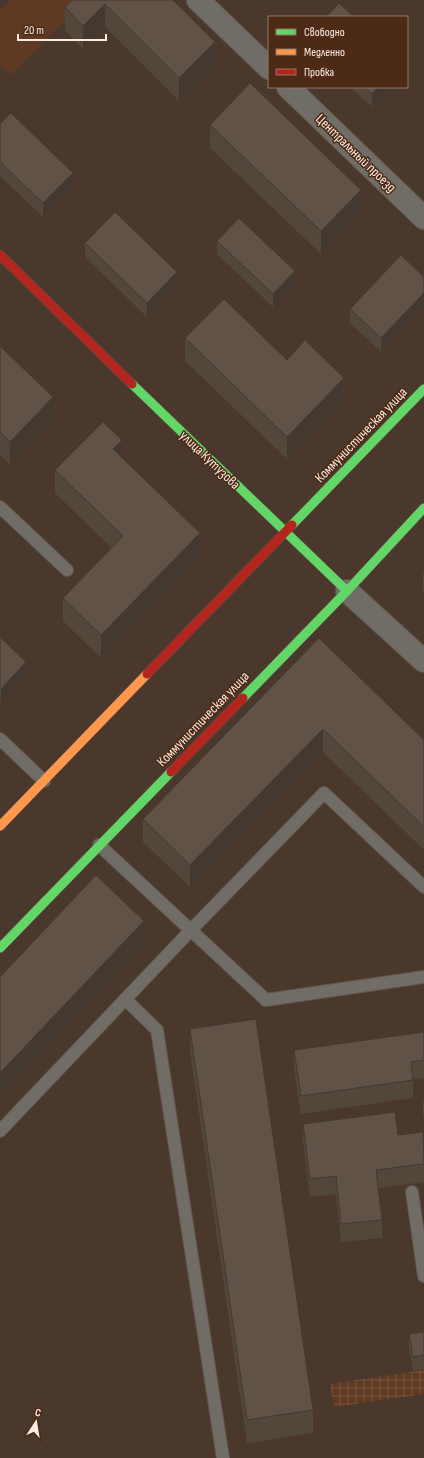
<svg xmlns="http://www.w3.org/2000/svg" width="424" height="1458" font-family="'Sofia Sans Condensed',sans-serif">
  <defs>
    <pattern id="industrial-grid" width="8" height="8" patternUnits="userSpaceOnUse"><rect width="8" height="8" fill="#603922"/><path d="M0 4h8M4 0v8" fill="none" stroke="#785642"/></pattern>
  </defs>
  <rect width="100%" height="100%" fill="#4a382c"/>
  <polygon fill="#603922" points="0,0 85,0 11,75 0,65"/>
  <polygon fill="url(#industrial-grid)" points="424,1370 424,1394 334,1407 330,1384"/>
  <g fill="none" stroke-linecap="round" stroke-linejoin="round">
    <g stroke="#64554b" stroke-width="14">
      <g id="lane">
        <polyline points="0,507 67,570"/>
        <polyline points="0,739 44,781"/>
        <polyline points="99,845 266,1000 424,977"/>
        <polyline points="125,999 157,1030 223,1458"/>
        <polyline points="0,1131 191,930 324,793 424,887"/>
        <polyline points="412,1192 424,1276"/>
      </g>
    </g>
    <g stroke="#64554b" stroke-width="24">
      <g id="street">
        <polyline points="198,0 269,68"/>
        <polyline points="288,87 424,218"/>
        <polyline points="347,591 424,661"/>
      </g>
    </g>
    <g stroke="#64554b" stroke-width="10">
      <g id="fast">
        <polyline points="132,384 347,591"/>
        <polyline points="292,525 424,389"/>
        <polyline points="243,698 347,591 424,508"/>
        <polyline points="0,948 171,772"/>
      </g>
    </g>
    <g stroke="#64554b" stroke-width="10">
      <polyline id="slow" points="0,826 147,674"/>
    </g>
    <g stroke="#64554b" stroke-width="10">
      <g id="jam">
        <polyline points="0,255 132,384"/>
        <polyline points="147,674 292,525"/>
        <polyline points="171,772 243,698"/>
      </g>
    </g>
    <use href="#lane" stroke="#6f6d66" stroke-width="12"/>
    <use href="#street" stroke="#6f6d66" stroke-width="22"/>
    <use href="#fast" stroke="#63d668" stroke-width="9"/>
    <use href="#slow" stroke="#ff974d" stroke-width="9"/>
    <use href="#jam" stroke="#b3261e" stroke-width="9"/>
  </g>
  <g fill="#53473c">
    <polygon points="72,0 173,0 215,65 179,101 105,27 83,49 65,30 65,7"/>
    <polygon points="350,87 391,87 372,107"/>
    <polygon points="0,124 73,186 43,217 0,176"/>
    <polygon points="210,125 361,212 321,254 210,148"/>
    <polygon points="217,241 295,284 273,307 217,254"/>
    <polygon points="85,243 177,286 147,317 85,257"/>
    <polygon points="424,277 381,352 350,323 350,309"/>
    <polygon points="185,338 287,360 344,401 287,459 185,361"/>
    <polygon points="0,346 53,420 10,464 0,455"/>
    <polygon points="122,458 200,556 101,658 63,621 63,598 112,548 55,493 55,470"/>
    <polygon points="424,572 424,592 423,591 423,573"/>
    <polygon points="0,637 26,676 1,702 0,701"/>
    <polygon points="319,638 424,740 424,850 323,752 190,887 143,842 143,819"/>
    <polygon points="190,1029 313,1410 313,1433 247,1443 190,1051"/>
    <polygon points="424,1032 424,1078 413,1079 413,1098 301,1114 294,1068 294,1050"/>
    <polygon points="423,1101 424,1101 424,1120 423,1115"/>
    <polygon points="303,1124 398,1135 424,1136 424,1182 378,1188 382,1220 382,1238 341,1242 336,1194 310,1197 303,1141"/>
    <polygon points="424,1332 424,1369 413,1371 409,1348 409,1334"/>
  </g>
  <g fill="#433931">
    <polygon points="0,0 10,0 0,10"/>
    <polygon points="105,4 105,27 83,49 83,26"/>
    <polygon points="215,42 215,65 179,101 179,78"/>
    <polygon points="378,87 391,87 372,107 372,94"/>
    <polygon points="73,173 73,186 43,217 43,203"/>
    <polygon points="361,190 361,212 321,254 321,231"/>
    <polygon points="295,271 295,284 273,307 273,294"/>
    <polygon points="177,272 177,286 147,317 147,303"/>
    <polygon points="424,293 424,306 381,352 381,338"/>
    <polygon points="344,378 344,401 287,459 287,437"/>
    <polygon points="53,397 53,420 10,464 10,442"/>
    <polygon points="122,440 122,462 113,449"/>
    <polygon points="200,533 200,556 101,658 101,635"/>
    <polygon points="26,662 26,676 1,702 1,689"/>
    <polygon points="323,729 323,752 190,887 190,865"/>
    <polygon points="144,921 144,944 0,1096 0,1073"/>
  </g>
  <g fill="#605246" stroke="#433931">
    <polygon points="72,0 173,0 215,42 179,78 105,4 83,26 65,7"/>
    <polygon points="339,3 354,17 326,17"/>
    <polygon points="250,83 361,190 321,231 210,125"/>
    <polygon points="365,87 378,87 372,94"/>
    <polygon points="11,113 73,173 43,203 0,162 0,124"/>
    <polygon points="115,212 177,272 147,303 85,243"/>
    <polygon points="239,218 295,271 273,294 217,241"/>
    <polygon points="401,255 424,277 424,293 381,338 350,309"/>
    <polygon points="224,299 287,360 305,340 344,378 287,437 185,338"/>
    <polygon points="0,346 53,397 10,442 0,432"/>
    <polygon points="103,422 122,440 113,449 200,533 101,635 63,598 123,536 55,470"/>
    <polygon points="0,637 26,662 1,689 0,687"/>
    <polygon points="319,638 424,740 424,827 323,729 190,865 143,819"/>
    <polygon points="96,875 144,921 0,1073 0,977"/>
    <polygon points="256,1019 313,1410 247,1420 190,1029"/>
    <polygon points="424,1032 424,1060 411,1062 413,1080 301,1096 294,1050"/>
    <polygon points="395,1112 398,1135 423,1132 424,1164 376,1170 382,1220 341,1224 336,1176 310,1179 303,1124"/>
    <polygon points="424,1332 424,1355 413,1357 409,1334"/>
  </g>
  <g text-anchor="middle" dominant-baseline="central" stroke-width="3" stroke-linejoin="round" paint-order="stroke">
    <g font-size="14" fill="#fdebe1" stroke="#4c2a15">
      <text transform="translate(356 153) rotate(44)">Центральный проезд</text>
      <text transform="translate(361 435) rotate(-46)">Коммунистическая улица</text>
      <text transform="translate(210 460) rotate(44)">улица Кутузова</text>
      <text transform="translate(203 719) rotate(-46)">Коммунистическая улица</text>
    </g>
  </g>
  <rect x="268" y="16" width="140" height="72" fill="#4c2a15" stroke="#937767"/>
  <rect x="276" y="29" width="20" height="6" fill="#63d668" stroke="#937767"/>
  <text x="304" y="36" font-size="12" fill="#fdebe1">Свободно</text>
  <rect x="276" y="49" width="20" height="6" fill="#ff974d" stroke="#937767"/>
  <text x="304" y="56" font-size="12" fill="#fdebe1">Медленно</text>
  <rect x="276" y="69" width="20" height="6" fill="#b3261e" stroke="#937767"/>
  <text x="304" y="76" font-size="12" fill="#fdebe1">Пробка</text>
  <g transform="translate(36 1422) rotate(12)" stroke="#4c2a15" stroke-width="3" paint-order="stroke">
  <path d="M0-3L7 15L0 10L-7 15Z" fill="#fdebe1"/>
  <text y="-6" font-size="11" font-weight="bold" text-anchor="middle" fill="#fdebe1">С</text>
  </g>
  <path d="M18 34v6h88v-6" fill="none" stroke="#fdebe1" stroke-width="2"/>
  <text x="24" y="34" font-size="12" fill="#fdebe1" stroke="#4c2a15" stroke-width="3" paint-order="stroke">20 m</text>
</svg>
